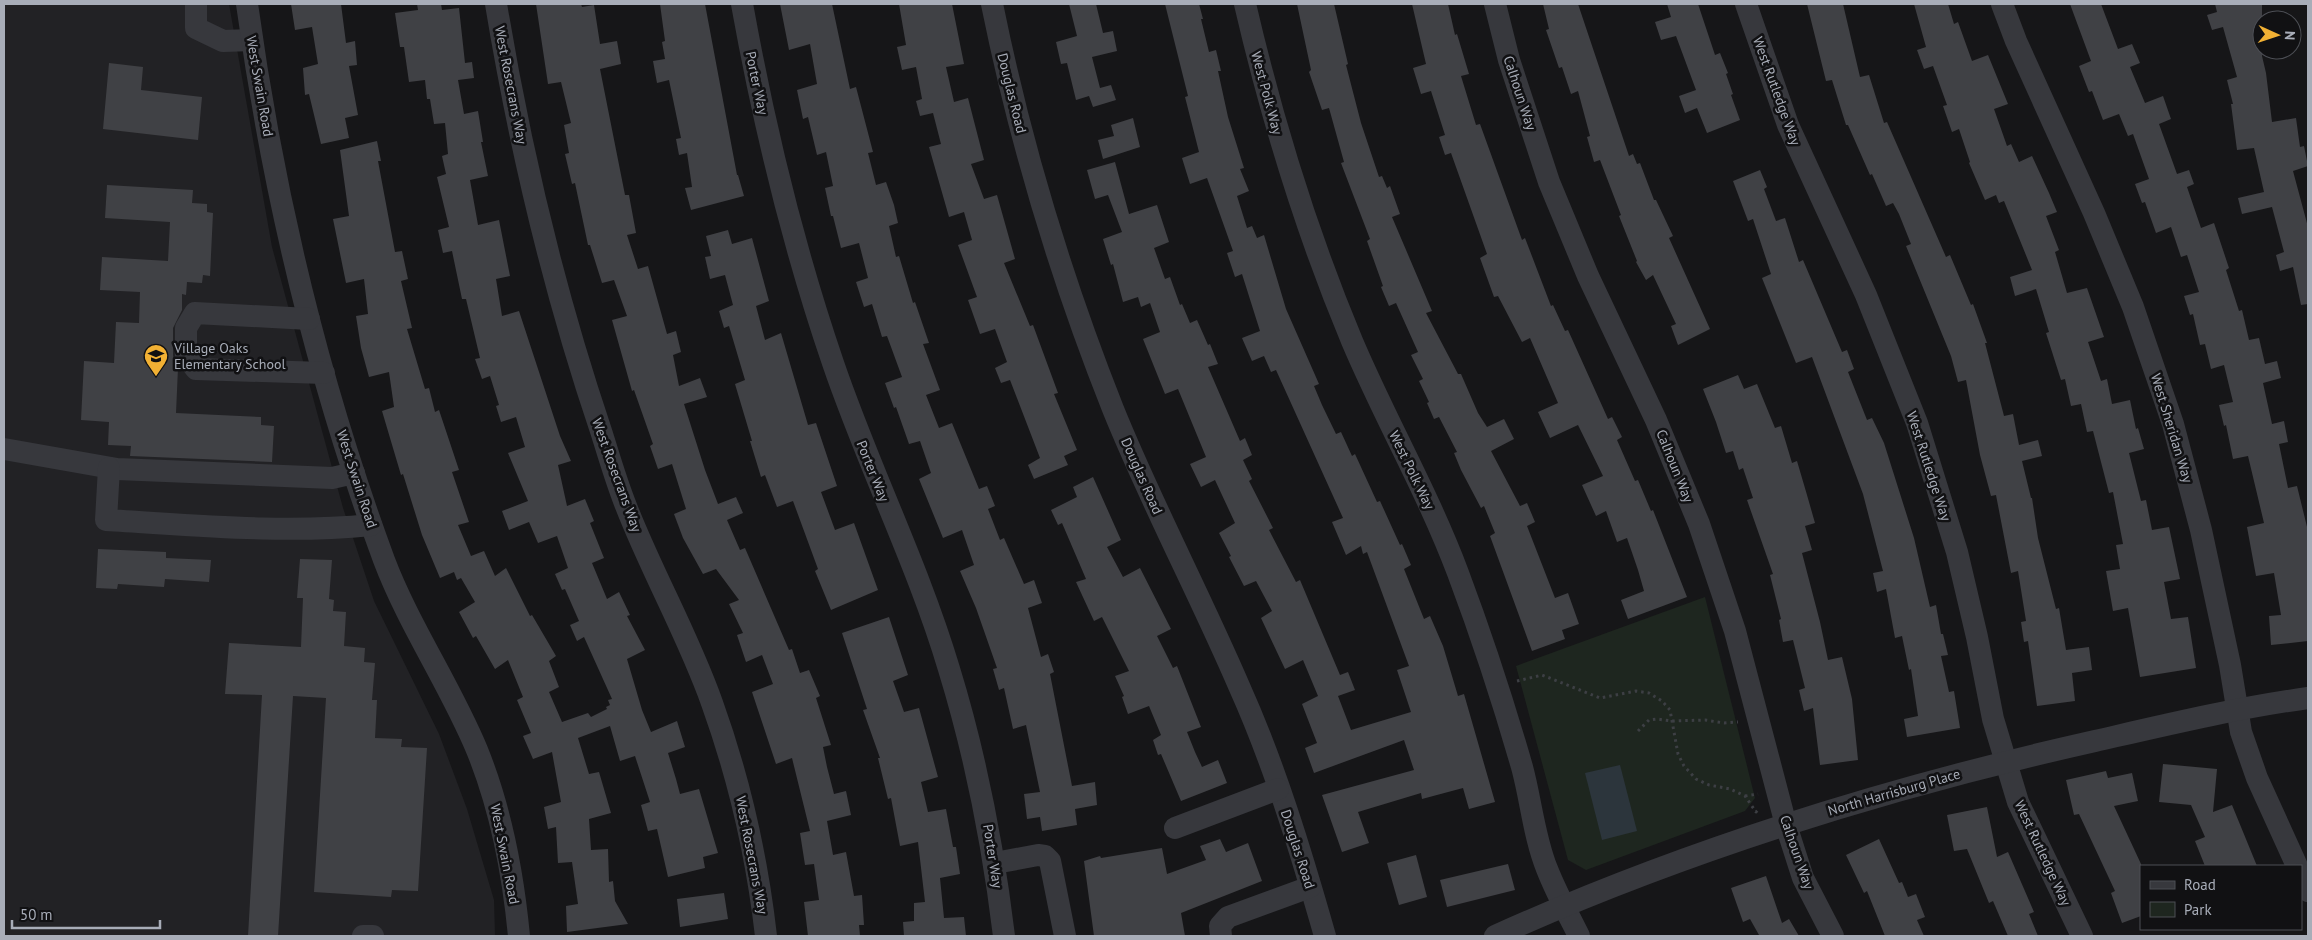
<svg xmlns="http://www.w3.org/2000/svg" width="2312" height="940" font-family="'PT Sans',sans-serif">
  <rect width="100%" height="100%" fill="#161618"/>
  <polygon fill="#222225" points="4,4 229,4 272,247 343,508 374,601 439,734 467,809 494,900 495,936 4,936"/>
  <polygon fill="#1e261f" points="1705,597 1755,798 1745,811 1586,870 1568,860 1516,666"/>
  <polygon fill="#2c353c" points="1620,765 1637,831 1602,840 1585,773"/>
  <g fill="#404145">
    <polygon points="291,4 341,4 346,43 355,41 357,65 349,66 358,115 345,118 349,138 321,144 309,94 305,95 303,68 318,64 312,27 295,30"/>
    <polygon points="417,4 441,4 442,10 459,8 465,63 472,62 474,78 458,80 464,114 478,111 483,142 481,142 488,176 470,180 478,225 499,220 510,276 496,279 502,316 519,311 560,436 571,461 558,465 567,506 585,499 594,521 590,523 604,558 592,563 607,599 619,592 630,615 627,616 645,650 627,659 642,710 651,732 677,721 685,747 668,753 676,779 680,794 699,789 718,853 703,857 705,868 668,877 657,829 648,831 641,805 650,802 635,756 620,761 610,726 578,738 589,774 599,772 611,813 589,819 591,850 608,849 609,882 613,881 615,901 628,924 567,932 566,906 578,904 572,862 558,863 556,827 548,829 544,807 561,802 552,752 533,759 523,736 531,733 517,700 523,697 508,660 495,669 476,636 473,638 459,612 475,602 461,578 457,580 454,572 440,578 422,535 403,474 401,475 382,411 394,407 389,372 369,377 361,348 356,316 368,314 364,279 346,283 333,219 349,216 340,150 377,141 381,161 378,161 395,252 402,251 408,279 401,281 412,328 407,329 425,389 429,388 435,412 439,410 459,470 452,472 469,522 458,525 471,556 484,551 495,576 506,568 530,616 532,615 556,656 549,661 559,687 549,692 562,722 588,713 591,717 607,709 606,707 610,705 608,700 612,699 584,637 577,641 570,625 579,621 565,589 562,590 555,574 568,568 557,536 538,543 529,522 509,530 502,511 528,501 508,453 525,447 516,417 501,422 496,406 499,405 490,376 482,379 475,359 480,358 466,299 462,299 452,251 443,253 438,230 449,227 437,177 446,174 442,156 448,154 445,123 434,124 430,99 427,99 425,80 409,82 404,47 400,47 395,13 418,10"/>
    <polygon points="536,4 581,4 582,7 594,5 600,44 617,41 621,64 600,69 625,195 629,195 636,233 627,235 638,269 648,266 667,334 676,331 681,352 673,355 679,386 700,378 707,397 684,404 705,470 718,504 736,497 743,513 727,520 740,550 745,548 789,650 792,649 800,673 809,670 820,696 816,698 831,745 823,747 827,767 834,794 846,791 851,815 827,821 833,855 846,852 854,896 862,895 864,925 859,925 860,936 808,936 804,902 819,900 814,864 805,865 800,833 810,831 792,758 776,764 752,692 773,684 762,655 746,662 737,635 743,633 729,604 739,600 716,569 703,574 683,538 674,514 686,509 672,464 658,469 650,446 653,444 634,390 632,391 612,320 627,316 614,280 602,283 590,245 588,245 575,183 572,184 565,154 569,153 564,125 571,123 561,82 548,84"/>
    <polygon points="660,4 705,4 737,175 738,175 744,196 691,210 685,188 692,187 687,153 679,155 676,139 681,138 669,80 657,83 653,61 665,59 662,42 665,41"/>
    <polygon points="780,4 832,4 850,89 856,87 873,152 868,153 876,185 886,182 894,205 898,223 889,226 896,257 899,256 913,303 915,302 929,343 923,344 940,390 926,395 939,428 952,423 979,489 987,486 995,506 988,509 1000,540 1004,538 1024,584 1034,580 1042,603 1028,608 1041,657 1048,654 1054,672 1050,674 1072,786 1095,782 1097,805 1075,809 1077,825 1042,831 1040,817 1027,819 1024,794 1040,792 1026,725 1013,729 1004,688 999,690 993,669 997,668 976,608 960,571 974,565 962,530 943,538 919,479 931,473 920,441 909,444 896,407 894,408 885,383 902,377 887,336 882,337 872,304 864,307 856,282 868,278 859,243 841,248 833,216 831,216 825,188 833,186 826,152 817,155 808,117 803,119 797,90 817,84 810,44 789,50"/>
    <polygon points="899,4 952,4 964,64 946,67 954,102 968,98 984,160 971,164 984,199 997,195 1015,259 1004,263 1030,326 1033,325 1058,393 1054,394 1077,450 1064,456 1068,465 1034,479 1028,465 1040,458 1010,380 1001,383 995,368 1007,362 995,329 980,334 968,300 977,297 958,245 972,240 964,212 949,217 929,147 941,144 933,113 920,116 916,101 922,99 916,67 902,70 897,47 906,45"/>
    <polygon points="1069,4 1096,4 1103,33 1113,31 1117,51 1092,57 1100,88 1111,85 1116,100 1093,107 1089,96 1076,100 1067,63 1061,64 1056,42 1077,36"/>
    <polygon points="1165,4 1199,4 1203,19 1201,19 1209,52 1216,50 1221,71 1218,71 1228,117 1244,168 1240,169 1249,191 1237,196 1247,228 1252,226 1257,238 1264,235 1286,309 1319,384 1314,386 1322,405 1336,434 1341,432 1352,456 1355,454 1377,502 1380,501 1400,545 1402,544 1411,565 1404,569 1424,619 1430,616 1443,646 1458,696 1464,694 1495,802 1469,809 1463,788 1422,799 1421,793 1358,812 1369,843 1342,852 1322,795 1414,770 1404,740 1314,773 1305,748 1317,743 1302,704 1318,696 1303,660 1285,669 1261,618 1272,611 1256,581 1244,586 1229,557 1231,556 1219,533 1235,523 1215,480 1201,487 1190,464 1206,457 1178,389 1165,394 1143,339 1160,332 1150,303 1141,307 1138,297 1123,302 1113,264 1111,265 1103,239 1122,232 1108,195 1095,199 1087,170 1115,162 1129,214 1157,205 1169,242 1154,248 1165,279 1170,277 1180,305 1182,304 1190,323 1197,320 1208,345 1210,344 1218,364 1208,367 1240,441 1245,438 1252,455 1243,460 1252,479 1249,481 1273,528 1269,530 1296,582 1300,580 1340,675 1348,672 1355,690 1338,696 1351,730 1411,712 1397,670 1409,666 1367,552 1363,554 1361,546 1346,555 1332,522 1343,518 1276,370 1271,372 1264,356 1252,361 1242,338 1260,331 1242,274 1235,277 1227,253 1233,251 1207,178 1190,184 1182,158 1199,152 1185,97 1188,96"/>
    <polygon points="1297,4 1334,4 1348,64 1346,65 1361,123 1379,177 1382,176 1387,188 1390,186 1400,214 1392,217 1432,311 1426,313 1458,374 1461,374 1478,413 1487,427 1504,419 1514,439 1491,451 1520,506 1527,503 1535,522 1527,526 1555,598 1568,593 1579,624 1562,630 1565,639 1532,651 1490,536 1495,533 1484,506 1481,508 1461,470 1454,453 1457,452 1439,417 1434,419 1427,403 1429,402 1419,381 1423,379 1411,355 1418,352 1396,303 1389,306 1381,287 1383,286 1367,241 1370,239 1341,163 1344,162 1329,108 1322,110 1309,72 1311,70"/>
    <polygon points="1412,4 1448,4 1455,35 1457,34 1469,74 1461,76 1476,125 1480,124 1522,240 1525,238 1551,306 1553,305 1565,331 1568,330 1608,419 1612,417 1622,437 1617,440 1635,481 1638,480 1651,511 1653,510 1687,597 1628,619 1621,600 1644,591 1638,570 1627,538 1617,542 1606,511 1596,516 1582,485 1603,476 1578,425 1550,438 1538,412 1558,403 1530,338 1522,342 1498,296 1494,297 1480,258 1487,254 1451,153 1445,155 1439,137 1445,135 1431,91 1421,94 1413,68 1426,64"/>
    <polygon points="1543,4 1578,4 1629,156 1633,154 1637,164 1640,163 1654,200 1656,200 1673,236 1669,238 1710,329 1678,345 1671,326 1676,324 1653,275 1646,280 1636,262 1637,261 1619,216 1621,215 1600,160 1594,162 1587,137 1590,136 1578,91 1571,94 1562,67 1559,68 1546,30 1549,29"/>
    <polygon points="1667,4 1698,4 1715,55 1720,53 1728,73 1726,74 1733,94 1731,95 1740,120 1707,133 1697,108 1685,113 1679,96 1696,90 1676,36 1661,40 1655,22 1671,17"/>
    <polygon points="1807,4 1843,4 1860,77 1869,75 1884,123 1887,122 1946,257 1950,255 1971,305 1973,304 1987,343 1985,343 2004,416 2013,414 2019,445 2038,440 2042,456 2022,461 2031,498 2032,498 2038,538 2056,609 2059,608 2066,650 2089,647 2092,670 2072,673 2075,701 2037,706 2028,641 2024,642 2021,622 2026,621 2018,571 2011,573 1996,495 1991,496 1980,455 1966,380 1958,382 1951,356 1906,246 1911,244 1899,214 1893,203 1886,206 1872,174 1870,175 1848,125 1846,125 1832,80 1826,81"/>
    <polygon points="1914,4 1948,4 1954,24 1958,22 1972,61 1988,55 2008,104 1994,109 2007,146 2011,144 2019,162 2032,156 2049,193 2057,212 2046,216 2059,250 2055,252 2067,293 2087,288 2104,337 2088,342 2101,381 2107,379 2112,404 2130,400 2136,429 2138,428 2144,449 2129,453 2141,501 2146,500 2152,530 2169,527 2180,579 2164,582 2171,619 2188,617 2196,668 2140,677 2128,608 2113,611 2106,571 2120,569 2116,545 2123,544 2113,492 2109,493 2093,431 2087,432 2081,404 2071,406 2065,379 2061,380 2046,333 2049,332 2036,289 2015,296 2010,277 2032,270 2004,201 1999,203 1996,195 1985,200 1969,163 1970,162 1959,129 1952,132 1943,106 1947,105 1933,66 1924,69 1917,50 1926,47"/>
    <polygon points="2070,4 2101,4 2118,49 2132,44 2140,63 2130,67 2145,103 2163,96 2171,119 2159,124 2177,174 2189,170 2194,184 2187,187 2201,228 2214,223 2229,268 2226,270 2239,311 2242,310 2249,340 2259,338 2265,364 2277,361 2281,378 2263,383 2272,424 2284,421 2288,442 2279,444 2288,488 2297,486 2308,531 2308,641 2271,645 2269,616 2281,615 2274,573 2256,576 2247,527 2264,523 2248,456 2233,459 2226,425 2224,426 2219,405 2233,402 2224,365 2211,369 2205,344 2200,345 2193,314 2190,315 2184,296 2199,292 2187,255 2181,257 2171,227 2156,233 2145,202 2142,203 2135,184 2149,179 2133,134 2128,136 2119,114 2103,120 2092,91 2089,92 2079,66 2091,61"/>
    <polygon points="2215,4 2262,4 2262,56 2266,73 2272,122 2296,118 2300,147 2304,146 2308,166 2293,171 2308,227 2308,304 2301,305 2293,267 2280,271 2276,255 2284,252 2272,207 2242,214 2238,198 2264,192 2254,148 2237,150 2231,104 2233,104 2227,80 2237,77 2223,27 2212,30 2207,15 2217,12"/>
    <polygon points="109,63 143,67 141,90 202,97 198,140 103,129"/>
    <polygon points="1133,118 1140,147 1103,159 1098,140 1114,136 1111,125"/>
    <polygon points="1760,170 1767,187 1764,189 1776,221 1785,218 1799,262 1803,260 1842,352 1847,350 1854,369 1848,372 1867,420 1872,418 1884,443 1914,538 1930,607 1936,605 1941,634 1943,634 1948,655 1941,656 1949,692 1954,691 1960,728 1907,737 1904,719 1918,716 1911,669 1909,670 1902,636 1895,638 1886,589 1877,592 1873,573 1883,571 1863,494 1812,357 1796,363 1762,278 1771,274 1753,219 1748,221 1733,181"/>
    <polygon points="107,185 193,190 192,203 207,204 207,212 213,213 210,276 203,275 202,283 187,282 186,295 182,294 182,310 173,328 173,356 178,368 176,413 261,417 261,425 274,426 272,462 130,456 131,446 108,445 109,422 81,420 84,361 114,363 116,322 139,323 140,292 100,290 102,257 168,261 170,222 105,218"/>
    <polygon points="728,230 732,244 752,238 769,301 756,306 765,340 781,333 808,425 816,423 837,486 821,492 835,530 854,523 878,590 831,610 815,571 818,569 793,501 777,507 765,475 761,477 750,441 752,441 735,384 745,380 729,326 724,328 719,311 733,305 725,275 710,279 705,257 711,256 706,236"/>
    <polygon points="1738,375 1744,389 1757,384 1775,428 1781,426 1792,463 1797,461 1807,495 1815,523 1805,526 1812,550 1802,553 1820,622 1828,660 1842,657 1852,699 1858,760 1820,765 1813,708 1804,711 1799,690 1805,688 1793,640 1783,642 1779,620 1781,619 1770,575 1773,574 1747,500 1753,498 1743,468 1739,470 1733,451 1726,453 1716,422 1703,389"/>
    <polygon points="1093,477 1121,540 1107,547 1123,577 1140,568 1171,629 1157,636 1173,668 1177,666 1201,727 1187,732 1195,752 1202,767 1218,760 1227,783 1181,801 1161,754 1158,755 1153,740 1161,735 1149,706 1128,714 1122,697 1124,696 1115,676 1129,671 1102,617 1094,621 1076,582 1086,579 1062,523 1058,525 1051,510 1077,497 1073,487"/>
    <polygon points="98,549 166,552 166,558 211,560 209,582 165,579 164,587 118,584 117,589 96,588"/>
    <polygon points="300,559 332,560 329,599 334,600 333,611 346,612 344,646 365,648 364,662 375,663 372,700 377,700 375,738 402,739 401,747 427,748 418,891 392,890 391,897 314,892 326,698 293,696 278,936 248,936 262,695 225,694 229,643 301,647 303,598 297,598"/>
    <polygon points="889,617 908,675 893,681 904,712 919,708 938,777 921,782 928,812 946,809 953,847 956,847 960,874 940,878 944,918 964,917 966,936 904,936 903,922 914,921 914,903 925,902 918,842 900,846 891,798 888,799 878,758 880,758 863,710 867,709 842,633"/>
    <polygon points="2163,764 2217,769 2213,812 2232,805 2257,866 2205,866 2195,841 2205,837 2191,805 2159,802"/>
    <polygon points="2106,771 2108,778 2132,773 2138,801 2114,806 2141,864 2141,916 2122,923 2111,893 2115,891 2079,814 2074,815 2066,780"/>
    <polygon points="1987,807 1997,857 2008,852 2034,912 2029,914 2038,936 2008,936 1993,901 1989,903 1967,849 1954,851 1947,815"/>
    <polygon points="1220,839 1226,852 1248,843 1262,881 1181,913 1185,936 1094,936 1084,861 1100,856 1101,858 1162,848 1167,874 1206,860 1200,846"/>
    <polygon points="1879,839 1899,883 1902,882 1908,897 1916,894 1925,917 1917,920 1924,936 1885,936 1867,891 1864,893 1846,855"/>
    <polygon points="1416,855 1427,897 1399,905 1387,863"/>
    <polygon points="1508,864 1515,890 1447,907 1440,880"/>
    <polygon points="1766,876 1782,923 1789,919 1799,936 1757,936 1759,935 1750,919 1743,922 1731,888"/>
    <polygon points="724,893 728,919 680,927 677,899"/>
  </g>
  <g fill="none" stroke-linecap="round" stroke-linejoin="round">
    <g stroke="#3d3f44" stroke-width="3" stroke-dasharray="2.5 4" stroke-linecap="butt">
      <polyline points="1517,681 1542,675 1600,698 1636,691 1649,693 1662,701 1670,710 1678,754 1684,766 1696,779 1709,785 1730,789 1745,796 1756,812 1758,810"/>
      <polyline points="1638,731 1649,720 1657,719 1671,721 1705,720 1724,723 1738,722"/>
      <polyline points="1745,796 1758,794"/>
    </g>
    <g stroke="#37383d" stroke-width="22">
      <polyline points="196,4 196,28 223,41 252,40"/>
      <path d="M247 4C273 193 318 381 384 560 409 626 450 685 477 750 501 809 513 873 519 936"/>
      <path d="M496 4C520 149 554 292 601 431 609 456 616 481 626 506 652 573 688 635 712 703 739 778 757 857 766 936"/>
      <path d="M742 4C764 126 793 246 833 363 868 466 918 565 949 669 976 757 993 845 1004 936"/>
      <path d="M992 4C1020 142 1061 278 1113 409 1151 503 1199 593 1239 686 1275 766 1301 852 1325 936"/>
      <path d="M1245 4C1272 120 1306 231 1352 341 1385 419 1428 493 1458 573 1482 637 1503 701 1522 767 1531 800 1534 837 1547 869 1556 892 1568 914 1579 936"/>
      <polyline points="1495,4 1509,60 1549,182 1588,276 1656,420 1699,524 1735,631 1786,825 1803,878 1833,936"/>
      <polyline points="1746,4 1788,125 1866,295 1917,423 1957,552 1977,637 1993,719 2018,802 2082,936"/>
      <polyline points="2002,4 2016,41 2094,213 2133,307 2173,424 2201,530 2230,665 2241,732 2257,778 2297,866"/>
      <polyline points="309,319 195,313 186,328 186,356 196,369 324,373"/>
      <polyline points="4,449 117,469 332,478 354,473"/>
      <path d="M109 468 106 520C194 525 283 534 371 525"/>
      <polyline points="1175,828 1278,789"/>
      <polyline points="995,863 1038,855 1045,856 1050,861 1065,936"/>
      <polyline points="2301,874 2308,891"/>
      <polyline points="363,936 373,936"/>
      <polyline points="1221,936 1220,926 1228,917 1310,887"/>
      <path d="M1495 936C1686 850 1890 787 2095 741 2165 725 2236 708 2308 698"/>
    </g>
  </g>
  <defs>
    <g id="school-pin" transform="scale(1.25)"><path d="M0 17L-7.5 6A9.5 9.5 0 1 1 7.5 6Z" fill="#f2b134" stroke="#111113"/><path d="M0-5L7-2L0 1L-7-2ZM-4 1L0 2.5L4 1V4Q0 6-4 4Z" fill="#111"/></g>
  </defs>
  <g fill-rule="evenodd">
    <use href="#school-pin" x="156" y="356"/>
  </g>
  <g text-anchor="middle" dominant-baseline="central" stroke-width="5" stroke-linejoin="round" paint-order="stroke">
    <g font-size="14" fill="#a8adb8" stroke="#111113">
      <text transform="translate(757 83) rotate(78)">Porter Way</text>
      <text transform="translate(511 85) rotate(79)">West Rosecrans Way</text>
      <text transform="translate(260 86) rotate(80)">West Swain Road</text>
      <text transform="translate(1777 91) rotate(70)">West Rutledge Way</text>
      <text transform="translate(1012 93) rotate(76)">Douglas Road</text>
      <text transform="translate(1267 93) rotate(75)">West Polk Way</text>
      <text transform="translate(1520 93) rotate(72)">Calhoun Way</text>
      <text transform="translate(2172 428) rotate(73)">West Sheridan Way</text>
      <text transform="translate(1675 466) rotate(68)">Calhoun Way</text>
      <text transform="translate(1929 466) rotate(72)">West Rutledge Way</text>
      <text transform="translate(1412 470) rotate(64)">West Polk Way</text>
      <text transform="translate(873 471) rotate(68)">Porter Way</text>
      <text transform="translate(617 475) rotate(70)">West Rosecrans Way</text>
      <text transform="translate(1142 476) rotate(66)">Douglas Road</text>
      <text transform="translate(357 479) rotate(72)">West Swain Road</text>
      <text transform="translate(1894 792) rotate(-16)">North Harrisburg Place</text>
      <text transform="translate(1298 849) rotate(72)">Douglas Road</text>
      <text transform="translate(1797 852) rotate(71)">Calhoun Way</text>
      <text transform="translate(2043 853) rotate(65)">West Rutledge Way</text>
      <text transform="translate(505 854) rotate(79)">West Swain Road</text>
      <text transform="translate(752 855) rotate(79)">West Rosecrans Way</text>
      <text transform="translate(993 856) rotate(81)">Porter Way</text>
    </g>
    <g font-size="14" fill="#a8adb8" stroke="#111113" text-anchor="start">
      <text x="174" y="348">Village Oaks<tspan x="174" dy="16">Elementary School</tspan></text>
    </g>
  </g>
  <rect width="2312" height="940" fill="none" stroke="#a8adb8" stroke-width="10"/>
  <rect x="2140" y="865" width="162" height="65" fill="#111113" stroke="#4d4f55"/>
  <rect x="2150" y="881" width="25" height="8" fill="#37383d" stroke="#4d4f55"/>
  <text x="2184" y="890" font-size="15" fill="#a8adb8">Road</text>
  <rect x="2150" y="902" width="25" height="15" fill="#1e261f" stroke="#4d4f55"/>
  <text x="2184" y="915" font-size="15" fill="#a8adb8">Park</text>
  <g transform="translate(2277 35) rotate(93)"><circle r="24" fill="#111113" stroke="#4d4f55"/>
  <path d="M0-4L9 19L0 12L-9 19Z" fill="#f2b134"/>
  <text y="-8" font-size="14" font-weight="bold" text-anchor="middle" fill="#a8adb8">N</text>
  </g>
  <path d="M12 920v8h148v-8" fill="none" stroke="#a8adb8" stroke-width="2.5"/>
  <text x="20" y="920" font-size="15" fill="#a8adb8" stroke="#111113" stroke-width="4" paint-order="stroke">50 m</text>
</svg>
